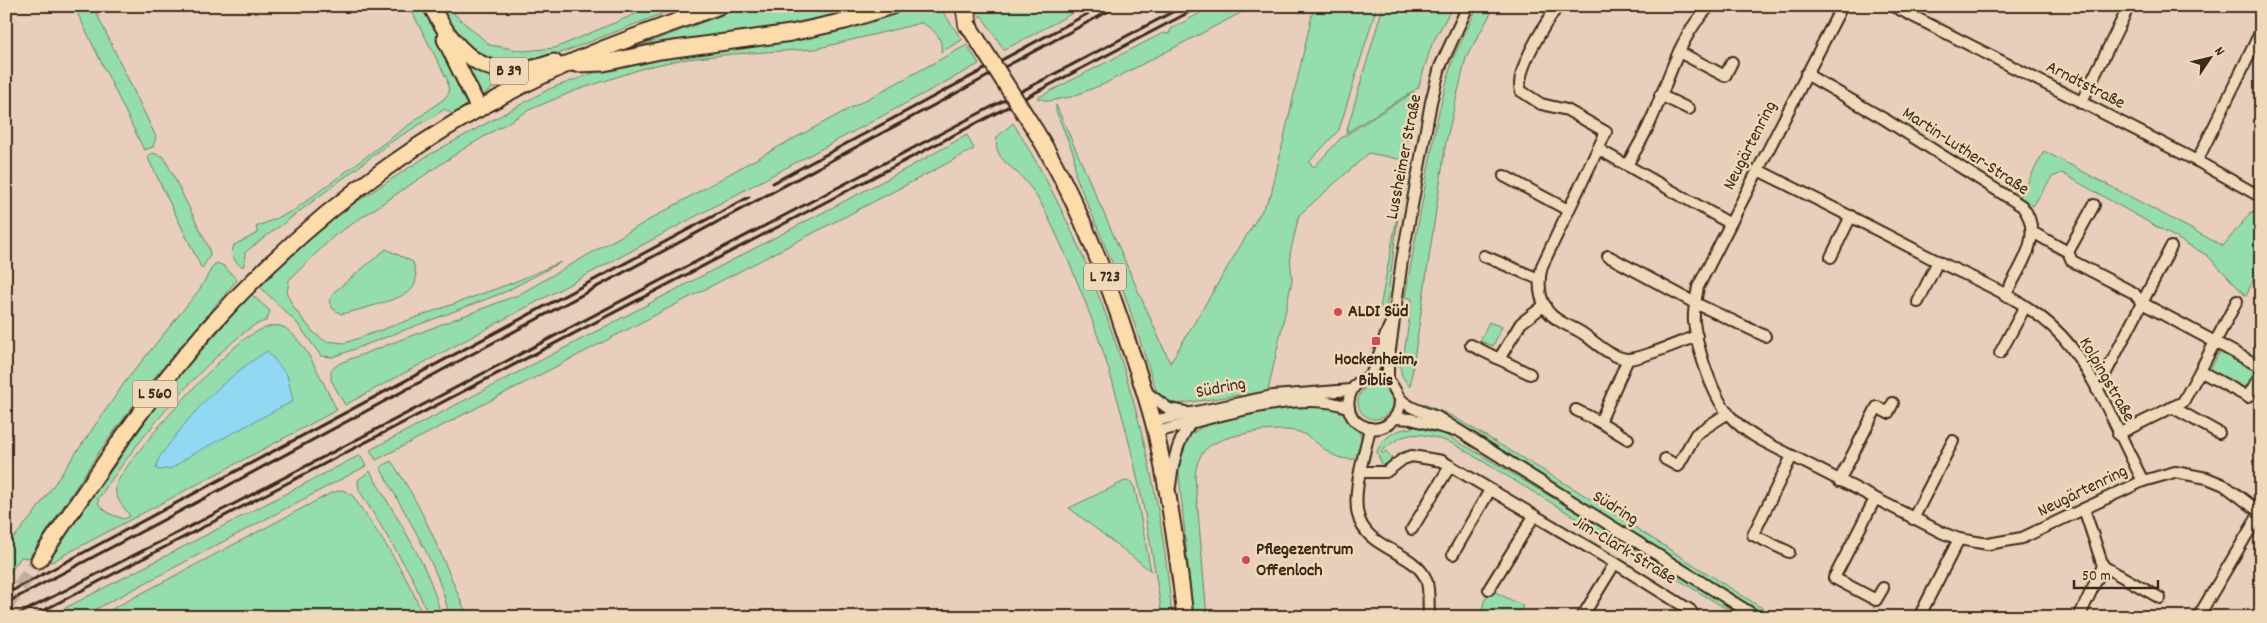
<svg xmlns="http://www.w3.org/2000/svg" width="2267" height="623" font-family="Dekko,sans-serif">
  <rect width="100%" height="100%" fill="#e8cebb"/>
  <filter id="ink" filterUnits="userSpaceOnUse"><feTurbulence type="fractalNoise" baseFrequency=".02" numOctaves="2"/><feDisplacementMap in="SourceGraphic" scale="10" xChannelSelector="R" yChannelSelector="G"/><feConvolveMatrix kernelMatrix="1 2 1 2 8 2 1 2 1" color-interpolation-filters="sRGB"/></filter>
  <g filter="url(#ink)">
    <g fill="#94ddac" stroke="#688465">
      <polygon points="74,6 93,6 156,137 153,147 144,150"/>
      <path d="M409 6H423C432 23 470 82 468 98 468 106 459 112 453 115L445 109 394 140 248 250 245 253 244 266H241C233 260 230 255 234 245L258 233 256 227 293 211 445 98 449 92 447 79Z"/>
      <polygon points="437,6 450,6 455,15 490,45 524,51 555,48 654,6 682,6 535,63 493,64 463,45"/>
      <polygon points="746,6 876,6 829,20 623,52"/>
      <path d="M905 6H939L962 40 941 52C943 37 934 29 921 23L815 49 732 54 679 60 647 67 574 91 529 110 465 148 334 236 289 280 287 294 294 308 314 333 325 341 345 343 512 283 561 262 505 292 344 353 332 357 321 356 297 323 259 286 289 253 335 216 427 156 549 89 605 69 644 60 867 21Z"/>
      <polygon points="972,6 1086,6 1004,50 982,16 980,17"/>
      <polygon points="1213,6 1254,6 1104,84 1071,97 1049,101 1037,98 1163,33 1169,34 1171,29"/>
      <polygon points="1314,6 1377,6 1339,130 1309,162 1314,167 1341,138 1414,92 1416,99 1403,160 1369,153 1299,215 1290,254 1292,281 1268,391 1177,404 1165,399 1156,390 1123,289 1075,174 1074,155 1056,111 1056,105 1170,363 1271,195"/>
      <polygon points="1383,6 1453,6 1432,44 1418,88 1346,133"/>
      <polygon points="1478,6 1495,6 1466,58 1446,142 1410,387 1402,376 1399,361 1403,361 1412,299 1405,297 1438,115 1453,58"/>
      <polygon points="967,45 979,64 345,405 331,380 331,370 340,363 518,295 745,165"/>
      <polygon points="458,53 509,77 480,97"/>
      <path d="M1013 123C1104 267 1158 448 1172 617H1162C1144 487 1114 357 1058 238 1049 219 1040 198 1026 182 1018 171 1003 164 998 152 996 147 996 142 997 137Z"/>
      <polygon points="967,135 974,149 927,174 376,460 370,450 902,171"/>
      <polygon points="2044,151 2223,246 2251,212 2261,217 2261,263 2246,296 2208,256 2062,173 2052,177 2033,206 2020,197"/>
      <polygon points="153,153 164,157 209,248 210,255 202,269 147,156"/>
      <polygon points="1397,217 1398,217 1386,310 1380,308"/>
      <path d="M386 249 413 262C415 271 419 281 412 289 404 299 355 311 341 314L333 309 329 301 334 292Z"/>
      <polygon points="217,263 224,266 237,280 152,380 102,448 29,558 21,557 6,578 6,547 33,515 125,382 200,289 213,266"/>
      <path d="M251 294 270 311 267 320C262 323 254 324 250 328 195 370 137 441 98 499L99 505 110 514 124 519 130 516C125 508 113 497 116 486 122 463 226 349 249 336 256 332 273 322 283 327 306 339 325 388 337 410L64 555 52 562 48 561 168 389Z"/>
      <polygon points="1489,322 1502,327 1493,346 1480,341"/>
      <polygon points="2221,349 2259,368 2250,385 2244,387 2210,370"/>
      <circle cx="1375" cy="402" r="17"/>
      <polygon points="1424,404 1452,416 1576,490 1776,617 1769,617 1449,419 1421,407"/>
      <path d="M1298 406C1310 406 1326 403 1338 409 1351 416 1378 452 1353 459 1328 461 1319 439 1299 432 1278 426 1221 434 1206 449 1198 457 1196 467 1195 477L1207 617H1193L1178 464 1186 438 1209 422 1268 410Z"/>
      <path d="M1413 423 1440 432 1478 453 1750 617H1740L1454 444C1422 433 1408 427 1381 452L1383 454 1386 451 1392 458 1383 467 1377 452C1382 438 1396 429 1411 428Z"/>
      <polygon points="360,455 366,466 81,617 48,617"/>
      <path d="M391 461C425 509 444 563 468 617H449C441 567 403 512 380 467Z"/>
      <path d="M370 471C394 515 432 568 441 617H429L412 577 359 490 358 480Z"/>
      <polygon points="1125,481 1131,482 1135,489 1151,571 1069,508"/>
      <path d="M343 490 353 496C378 534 408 573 423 617H97L331 493Z"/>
      <polygon points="1491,590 1523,606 1517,617 1481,617 1484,601"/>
    </g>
    <path fill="#91d9f3" stroke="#6f939e" d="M267 351 287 375 293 401 191 455 172 468 159 470 156 468 159 458C193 411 218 383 267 351Z"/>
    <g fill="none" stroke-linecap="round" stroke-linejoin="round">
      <polyline stroke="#c5ad9c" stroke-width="15" stroke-dasharray="15 8" stroke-linecap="butt" points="6,606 39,560"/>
      <g stroke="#3b2a1e" stroke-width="14">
        <g id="street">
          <path d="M1558 6C1546 22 1514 72 1521 91L1541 104 1567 110 1606 132 1542 266C1537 285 1539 309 1558 320 1567 326 1577 329 1585 335 1597 344 1612 358 1628 359 1642 359 1682 341 1697 336"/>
          <path d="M1842 6 1698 287C1696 299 1693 310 1694 322 1697 348 1712 395 1729 415 1738 425 1747 432 1759 439L1943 533 1959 539 1988 544 2022 538 2143 481 2175 472 2207 478 2224 485 2260 512"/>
          <polyline points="1893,6 2197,161 2261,197"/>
          <polyline points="1679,52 1725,76 1732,62"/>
          <path d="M1806 74 1886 120 2022 206C2046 236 2019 267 2005 296"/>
          <polyline points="1660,95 1689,109"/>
          <polyline points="2081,103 2129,6"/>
          <polyline points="1598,149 1729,223"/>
          <polyline points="2197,161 2261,31"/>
          <path d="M1627 165C1634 153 1642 140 1648 127 1667 88 1677 37 1710 6"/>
          <path d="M1758 170C1816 199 1874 228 1931 258 1979 282 2038 303 2071 347 2101 387 2120 437 2143 481"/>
          <polyline points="1504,176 1568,210"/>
          <polyline points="2034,233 2068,252 2072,261 2134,293 2142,303 2097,390"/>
          <polyline points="2171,247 2142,303 2215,342 2237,301"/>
          <polyline points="2068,252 2094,205"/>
          <polyline points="1484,256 1539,279"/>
          <polyline points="1608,256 1695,303 1765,336"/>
          <polyline points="1831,257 1851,216"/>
          <polyline points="1918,302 1938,261"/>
          <polyline points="1471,345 1499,359 1521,323 1545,305"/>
          <polyline points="2000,353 2025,307"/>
          <polyline points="1499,359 1530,374"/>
          <polyline points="2261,367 2215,342 2200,371 2248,397 2261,373"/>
          <path d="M1370 377C1379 360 1382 340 1391 323"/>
          <polyline points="1388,381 1388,364 1402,260 1431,102 1440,67 1468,6"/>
          <polyline points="1146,392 1169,409 1185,412"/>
          <path d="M1400 399C1401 420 1381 436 1361 425 1339 413 1348 379 1372 377 1396 374 1392 395 1405 403 1414 410 1426 413 1437 417L1757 617"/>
          <polyline points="2172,407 2219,433"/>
          <polyline points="1576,410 1600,422"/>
          <polyline points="1396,418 1411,419 1452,430"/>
          <polyline points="1153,421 1273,396 1351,390"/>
          <path d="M1370 428C1365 453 1352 491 1358 515 1366 550 1413 550 1426 579 1430 589 1428 605 1429 617"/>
          <path d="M1156 432C1202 421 1305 386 1349 408"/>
          <polyline points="2118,434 2183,402 2200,371"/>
          <polyline points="1628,439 1600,422 1628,359"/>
          <polyline points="1665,459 1678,466 1696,434 1728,413"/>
          <polyline points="1361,472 1386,472 1403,459 1412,456 1442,461 1615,563 1690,610 1695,617"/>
          <polyline points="1839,481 1877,407 1888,413 1893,403"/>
          <path d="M1170 486C1173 463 1176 444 1190 424"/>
          <polyline points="1875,499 1834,578 1876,600 1883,588"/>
          <polyline points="1913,519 1953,441"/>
          <polyline points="1412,529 1450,466"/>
          <polyline points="1789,552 1753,535 1792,456"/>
          <polyline points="1453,554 1490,490"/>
          <polyline points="2103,566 2160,598"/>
          <polyline points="1489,589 1534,516"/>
          <polyline points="1582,617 1615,563"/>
          <polyline points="1919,617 1959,539"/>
          <polyline points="2079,617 2103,566 2084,509"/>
          <polyline points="2198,617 2261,511"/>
        </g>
      </g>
      <g stroke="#3b2a1e" stroke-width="19">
        <g id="primary">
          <path d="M431 6C460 61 492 85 554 62"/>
          <polyline points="445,39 479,109"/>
          <polyline points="576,64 604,63 660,51 791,33 845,21 892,6"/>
          <path d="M1035 130C1076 197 1105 271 1129 346 1139 374 1149 403 1156 433 1169 494 1178 555 1185 617"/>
          <path d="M39 560C94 479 147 396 213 323 318 206 448 113 593 53 635 36 678 21 720 6"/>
        </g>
      </g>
      <g stroke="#3b2a1e" stroke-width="21">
        <polyline id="highway" points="965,6 968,25"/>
      </g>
      <use href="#street" stroke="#efd9b8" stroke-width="10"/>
      <use href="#primary" stroke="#fddcac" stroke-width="15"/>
      <use href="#highway" stroke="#fddcac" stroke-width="18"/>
      <g stroke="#3b2a1e" stroke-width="3">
        <polyline points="773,183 1102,6"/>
        <polyline points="6,594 749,197"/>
        <polyline points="6,603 205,498 1118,6"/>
        <polyline points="13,617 230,506 1184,6"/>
        <polyline points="31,617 1201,6"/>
      </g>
      <g stroke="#3b2a1e" stroke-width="19" stroke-linecap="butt">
        <polyline id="primary-bridge" points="968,25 1035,130"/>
      </g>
      <use href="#primary-bridge" stroke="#fddcac" stroke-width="15"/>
    </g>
  </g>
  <g fill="#d1495b" stroke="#efd9b8" stroke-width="2">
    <circle cx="1338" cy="312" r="5"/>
    <rect x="1371" y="336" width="10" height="10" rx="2.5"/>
    <circle cx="1246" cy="560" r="5"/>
  </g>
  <g text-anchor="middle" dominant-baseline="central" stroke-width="5" stroke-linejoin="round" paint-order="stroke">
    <g fill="#efd9b8" stroke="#715e4c" stroke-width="1">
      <rect x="490" y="57.5" width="38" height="27" rx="4"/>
      <rect x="1084" y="263.5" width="42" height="27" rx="4"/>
      <rect x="132.5" y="380.5" width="45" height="27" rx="4"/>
    </g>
    <g font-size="16" font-weight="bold" fill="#3b2a1e">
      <text x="509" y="71">B 39</text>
      <text x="1105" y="277">L 723</text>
      <text x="155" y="394">L 560</text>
    </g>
    <g font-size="18" fill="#3b2a1e" stroke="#efd9b8">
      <text transform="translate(2085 86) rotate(27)">Arndtstraße</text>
      <text transform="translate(1751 146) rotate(-63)">Neugärtenring</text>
      <text transform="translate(1965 152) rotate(33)">Martin-Luther-Straße</text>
      <text transform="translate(1405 157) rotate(-79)">Lussheimer Straße</text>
      <text transform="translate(2106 380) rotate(60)">Kolpingstraße</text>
      <text transform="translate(1221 389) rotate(-11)">Südring</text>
      <text transform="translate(2083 492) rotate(-26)">Neugärtenring</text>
      <text transform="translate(1615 509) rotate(32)">Südring</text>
      <text transform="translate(1624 551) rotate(31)">Jim-Clark-Straße</text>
    </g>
    <g font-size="18" font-weight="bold" fill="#3b2a1e" stroke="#efd9b8" text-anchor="start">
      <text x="1348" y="312">ALDI Süd</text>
      <text x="1376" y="360" text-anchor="middle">Hockenheim,<tspan x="1376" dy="21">Biblis</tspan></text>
      <text x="1256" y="550">Pflegezentrum<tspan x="1256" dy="21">Offenloch</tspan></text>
    </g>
  </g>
  <rect width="2267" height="623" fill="none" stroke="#efd9b8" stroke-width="25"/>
  <rect x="12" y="12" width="2242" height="598" fill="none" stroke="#3b2a1e" stroke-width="2" filter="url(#ink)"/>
  <g transform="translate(2210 58) rotate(55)" stroke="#efd9b8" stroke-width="4" paint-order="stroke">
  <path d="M0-4L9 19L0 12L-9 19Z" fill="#3b2a1e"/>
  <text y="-8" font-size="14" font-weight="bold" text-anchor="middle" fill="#3b2a1e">N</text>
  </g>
  <path d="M2074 580v8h84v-8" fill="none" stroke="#3b2a1e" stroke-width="2.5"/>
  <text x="2082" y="580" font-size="15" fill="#3b2a1e" stroke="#efd9b8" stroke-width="4" paint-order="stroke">50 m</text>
</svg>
